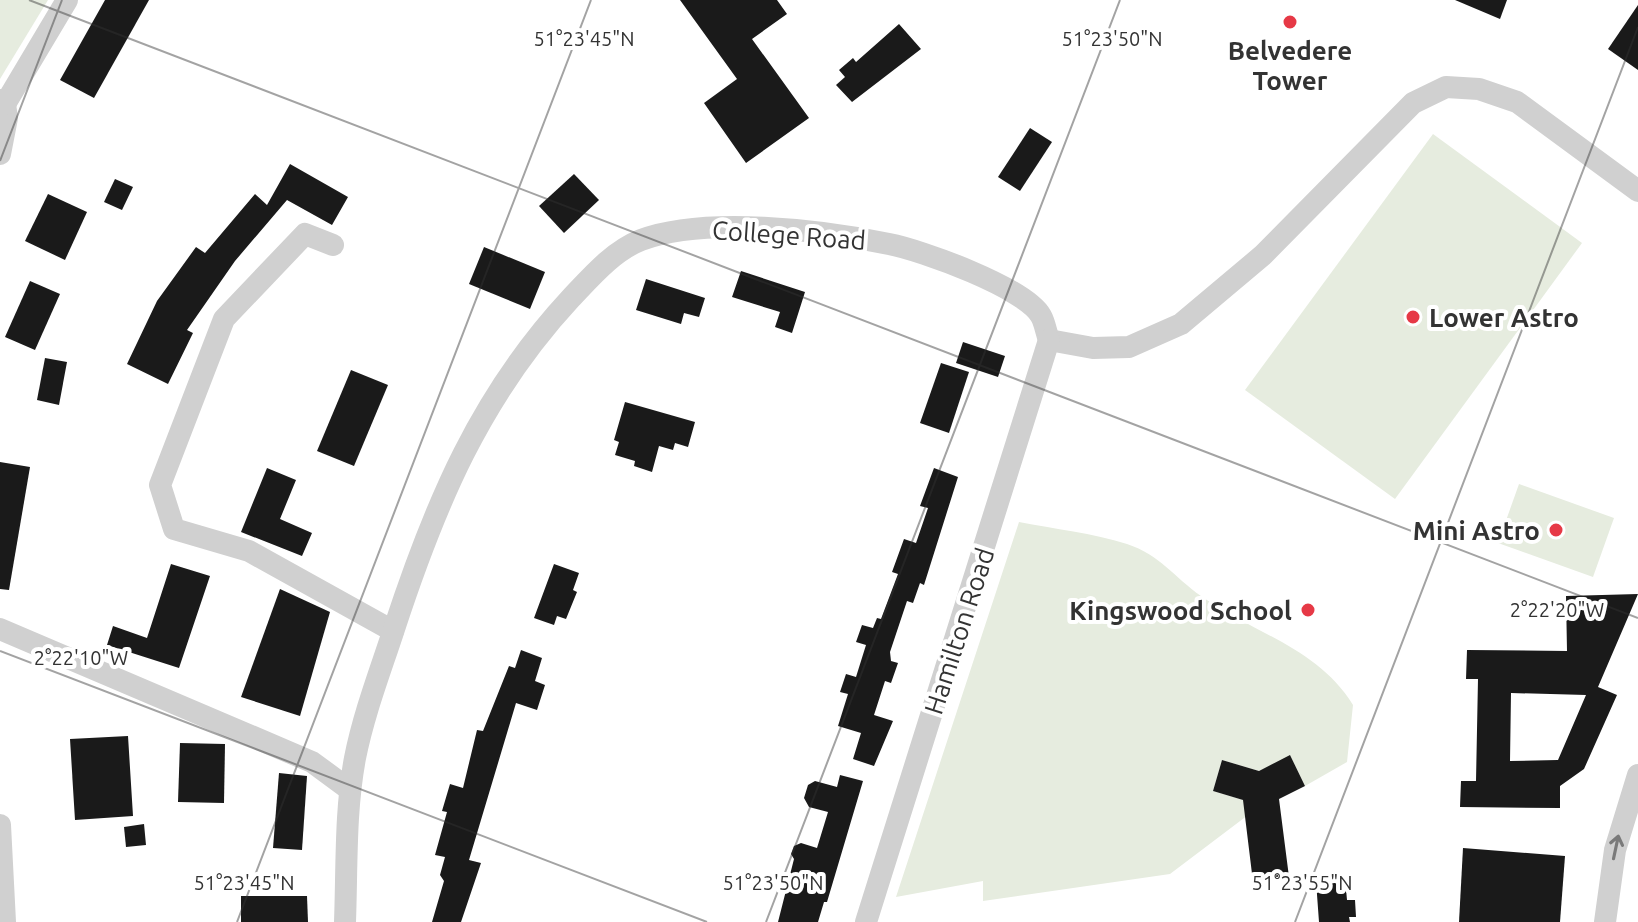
<svg xmlns="http://www.w3.org/2000/svg" width="1638" height="922" font-family="Ubuntu,sans-serif">
  <rect width="100%" height="100%" fill="#fff"/>
  <g fill="#e6ecdf">
    <polygon points="0,0 48,0 0,79"/>
    <polygon points="1433,134 1582,243 1395,499 1245,390"/>
    <polygon points="1519,484 1614,518 1593,577 1498,543"/>
    <path d="M1019 522C1054 529 1093 533 1127 544 1160 555 1174 577 1201 596 1253 633 1318 648 1353 705L1347 762 1305 786 1290 756 1259 771 1222 760 1213 791 1257 804 1252 812 1170 874 983 901V881L896 897Z"/>
  </g>
  <g fill="#1a1a1a" fill-rule="evenodd">
    <polygon points="105,0 149,0 94,98 60,80"/>
    <polygon points="680,0 777,0 787,14 752,39 809,118 746,163 704,103 737,79"/>
    <polygon points="1455,0 1507,0 1500,19"/>
    <polygon points="1638,5 1638,70 1608,49"/>
    <polygon points="899,24 921,49 852,102 836,85 845,77 839,70 853,58 856,62"/>
    <polygon points="1030,128 1052,142 1020,191 998,177"/>
    <polygon points="290,164 348,197 332,225 287,200 235,261 187,330 193,333 168,384 127,364 157,301 196,247 205,253 255,194 267,205"/>
    <polygon points="574,174 599,200 564,233 539,206"/>
    <polygon points="115,179 133,187 122,210 104,202"/>
    <polygon points="48,194 87,212 65,260 25,241"/>
    <polygon points="484,247 545,272 530,309 469,284"/>
    <polygon points="741,271 805,292 792,333 775,327 780,312 732,297"/>
    <polygon points="646,279 705,298 699,317 684,313 681,324 636,310"/>
    <polygon points="30,281 60,294 35,350 5,337"/>
    <polygon points="963,342 1005,356 998,377 956,363"/>
    <polygon points="45,358 67,362 59,405 37,400"/>
    <polygon points="941,363 969,372 949,433 920,423"/>
    <polygon points="351,370 388,385 354,466 317,451"/>
    <polygon points="625,402 695,422 688,447 675,443 673,450 659,446 652,472 634,466 635,461 615,455 619,442 614,440"/>
    <polygon points="0,462 30,467 9,590 0,589"/>
    <polygon points="267,468 296,480 280,519 312,533 302,556 241,532"/>
    <polygon points="934,468 958,477 924,585 920,583 913,603 907,601 890,652 891,661 898,663 891,683 885,681 874,715 893,721 874,766 853,759 861,733 838,726 848,694 840,692 846,674 856,677 866,645 856,642 862,625 873,628 877,618 881,619 898,574 892,572 904,539 916,543 928,508 920,506"/>
    <polygon points="171,564 210,576 179,668 107,645 113,626 147,638"/>
    <polygon points="554,564 579,573 573,590 577,592 566,619 557,616 554,625 534,618"/>
    <polygon points="280,589 330,612 300,716 241,697"/>
    <path d="M1638 594 1598 687 1617 695 1584 769 1560 786V808L1460 807 1461 781H1476L1478 679H1466L1467 650 1567 651 1566 596ZM1511 693 1586 695 1558 760 1510 761Z"/>
    <polygon points="521,650 542,658 535,681 545,685 537,710 516,703 469,860 481,863 461,922 432,922 444,881 440,875 445,857 435,855 447,812 442,811 450,784 463,788 477,730 483,731 509,666 515,668"/>
    <polygon points="128,736 133,816 75,820 70,739"/>
    <polygon points="180,743 225,744 224,803 178,802"/>
    <polygon points="1290,755 1305,786 1279,799 1289,877 1253,882 1243,800 1213,791 1222,760 1259,771"/>
    <polygon points="279,773 307,776 302,850 273,848"/>
    <polygon points="840,775 863,781 827,902 824,902 818,922 778,922 794,859 791,854 794,846 801,843 817,848 828,812 809,807 804,798 808,785 815,781 837,787"/>
    <polygon points="144,824 146,845 126,847 124,827"/>
    <polygon points="1463,848 1565,856 1560,922 1459,922"/>
    <polygon points="1345,878 1347,900 1355,900 1356,917 1349,917 1350,922 1319,922 1316,881"/>
    <polygon points="241,896 307,896 308,922 241,922"/>
  </g>
  <g fill="none" stroke-linecap="round" stroke-linejoin="round">
    <g stroke="#d0d0d0" stroke-width="22">
      <polyline points="0,100 5,104 7,118 0,154"/>
      <polyline points="5,104 67,0"/>
      <polyline points="333,245 305,234 224,319 160,485 174,529 249,551 393,631"/>
      <polyline points="1049,340 1093,348 1129,347 1181,324 1263,255 1413,103 1446,87 1479,89 1517,102 1638,191"/>
      <polyline points="0,629 312,762 350,790"/>
      <polyline points="0,825 5,922"/>
      <path d="M345 922C347 867 345 811 355 758 364 713 380 672 394 629 435 504 480 396 571 298 591 277 613 251 641 240 705 216 822 230 889 244 921 250 1026 288 1041 316 1045 323 1046 332 1049 340"/>
      <polyline points="866,922 1049,340"/>
      <polyline points="1605,922 1615,850 1638,775"/>
    </g>
  </g>
  <defs><path id="oneway-shaft" d="M-6 0H5M1.5-3L5.5 0L1.5 3" fill="none" stroke-width="1.6" stroke-linecap="round" stroke-linejoin="round" transform="scale(2)"/></defs>
  <use stroke="#7a7a7a" href="#oneway-shaft" transform="translate(1616 847) rotate(-78)"/>
  <path fill="none" stroke="#333" stroke-width="2" stroke-opacity="0.45" d="M29 0 1638 618M0 161 62 0M0 651 707 922M237 922 591 0M766 922 1120 0M1295 922 1638 27"/>
  <g fill="#e63946" stroke="#fff" stroke-width="3">
    <circle cx="1290" cy="22" r="8"/>
    <circle cx="1413" cy="317" r="8"/>
    <circle cx="1556" cy="530" r="8"/>
    <circle cx="1308" cy="610" r="8"/>
  </g>
  <g text-anchor="middle" dominant-baseline="central" stroke-width="8" stroke-linejoin="round" paint-order="stroke">
    <g font-size="26" font-weight="bold" fill="#333" stroke="#fff" text-anchor="end">
      <text x="1290" y="50" text-anchor="middle">Belvedere<tspan x="1290" dy="30">Tower</tspan></text>
      <text x="1429" y="317" text-anchor="start">Lower Astro</text>
      <text x="1540" y="530">Mini Astro</text>
      <text x="1292" y="610">Kingswood School</text>
    </g>
    <g font-size="26" fill="#333" stroke="#fff">
      <text transform="translate(789 235) rotate(4)">College Road</text>
      <text transform="translate(959 631) rotate(-72)">Hamilton Road</text>
    </g>
  </g>
  <g font-size="20" text-anchor="middle" fill="#333" stroke="#fff" stroke-width="8" stroke-linejoin="round" paint-order="stroke">
    <text x="584" y="46">51°23'45"N</text>
    <text x="1112" y="46">51°23'50"N</text>
    <text x="1557" y="617">2°22'20"W</text>
    <text x="81" y="665">2°22'10"W</text>
    <text x="244" y="890">51°23'45"N</text>
    <text x="773" y="890">51°23'50"N</text>
    <text x="1302" y="890">51°23'55"N</text>
  </g>
</svg>
